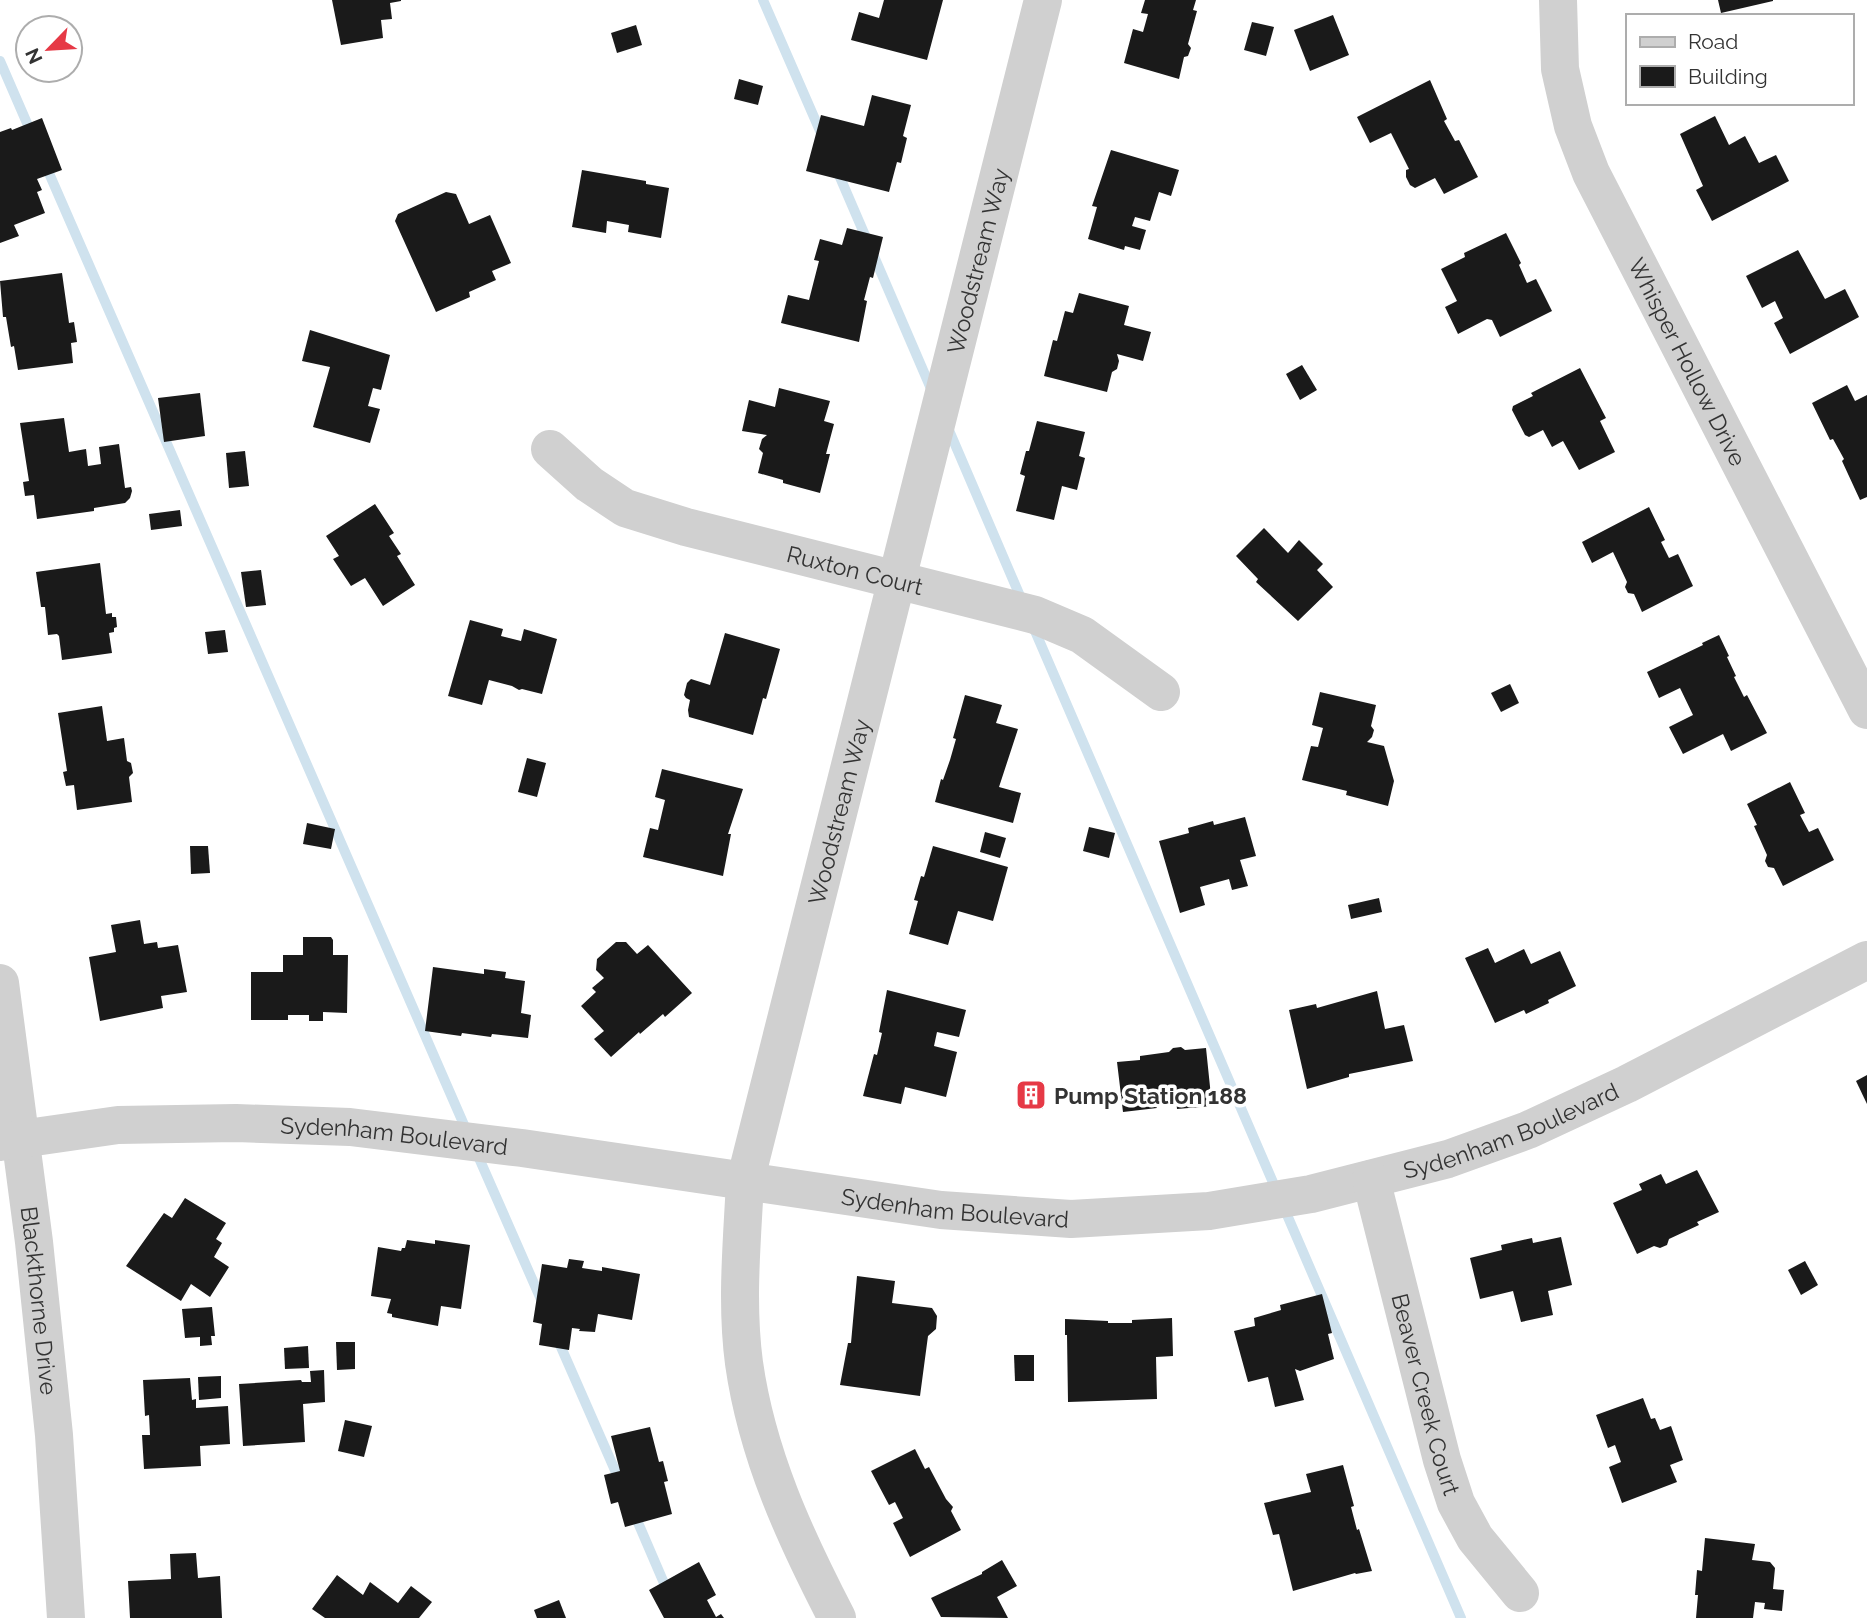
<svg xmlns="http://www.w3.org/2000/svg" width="1867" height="1618" font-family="Raleway,sans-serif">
  <rect width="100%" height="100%" fill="#fff"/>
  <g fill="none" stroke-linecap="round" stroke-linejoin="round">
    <g stroke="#cfe2ee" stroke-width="10">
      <polyline points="763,0 824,140"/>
      <polyline points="0,61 33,137"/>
      <polyline points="45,164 468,1134"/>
      <polyline points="836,168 932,391"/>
      <polyline points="948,428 1023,603"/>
      <polyline points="1032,624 1461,1618"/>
      <polyline points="475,1149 543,1304"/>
      <polyline points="557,1338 621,1484"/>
      <polyline points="633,1511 679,1618"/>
    </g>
  </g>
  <g fill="#1a1a1a">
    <polygon points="332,0 401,0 401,1 390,3 392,19 381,20 383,38 341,45"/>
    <polygon points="884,0 943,0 927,60 851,40 859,12 879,18"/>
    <polygon points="1145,0 1196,0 1193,10 1197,11 1188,44 1191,48 1188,56 1184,57 1179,79 1124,63 1133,29 1143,32 1148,14 1141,13"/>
    <polygon points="1718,0 1773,0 1773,1 1721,13"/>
    <polygon points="1333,15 1349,55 1310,71 1294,30"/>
    <polygon points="1252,22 1274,27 1266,56 1244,50"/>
    <polygon points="636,25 642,45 617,53 611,33"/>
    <polygon points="739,79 763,86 758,105 734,99"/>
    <polygon points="1430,80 1447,119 1444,121 1455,141 1459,140 1478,177 1444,194 1435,178 1415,188 1410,185 1406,177 1406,170 1409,169 1391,133 1370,143 1357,117"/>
    <polygon points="872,95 911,105 903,136 907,138 901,163 897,162 889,192 806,171 821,115 864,126"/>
    <polygon points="1715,116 1729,145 1745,136 1759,163 1776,155 1789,181 1712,221 1696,190 1703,186 1680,134"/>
    <polygon points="42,118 62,170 37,179 42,190 37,192 45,213 14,225 19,236 0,243 0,132 11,128 12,130"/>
    <polygon points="1111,150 1179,170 1171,196 1159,192 1150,221 1135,217 1132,226 1146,230 1140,250 1125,246 1124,250 1088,239 1097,207 1092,206"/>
    <polygon points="582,170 646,181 646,184 669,188 661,238 628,232 629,225 607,221 606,233 572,227"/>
    <polygon points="446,192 456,194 469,224 490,215 511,263 492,271 496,280 469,292 470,297 436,312 395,221 398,214"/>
    <polygon points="847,228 883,237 873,278 870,277 864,300 867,301 859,342 781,323 788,295 809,300 819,261 814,260 820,239 842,245"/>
    <polygon points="1506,233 1521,263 1519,265 1527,283 1536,279 1552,311 1500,337 1492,320 1487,319 1458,334 1445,307 1457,301 1441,269 1465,257 1464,253"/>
    <polygon points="1798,250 1825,299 1845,289 1859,317 1790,354 1774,323 1783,318 1775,301 1762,308 1746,276"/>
    <polygon points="62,273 69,323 74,322 77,342 71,343 73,363 18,370 14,346 11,347 6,317 3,317 0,281"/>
    <polygon points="1079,293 1129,306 1124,325 1151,332 1143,361 1117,354 1119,361 1117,369 1112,372 1107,392 1044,376 1053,340 1057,341 1065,311 1073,313"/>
    <polygon points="310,330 390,355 381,390 373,388 368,406 380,409 370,443 313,427 330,367 302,361"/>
    <polygon points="1302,365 1317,390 1300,400 1286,374"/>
    <polygon points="1580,368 1606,418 1600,421 1615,452 1579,470 1563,441 1552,447 1543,430 1529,437 1525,435 1512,410 1513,406 1533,396 1531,393"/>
    <polygon points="1847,385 1855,401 1867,395 1867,497 1860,500 1842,461 1844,459 1833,439 1830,440 1812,403"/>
    <polygon points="779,388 830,401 824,421 834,424 826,454 830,454 820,493 783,483 783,480 758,473 763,453 759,449 762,439 767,435 742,431 749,400 775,407"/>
    <polygon points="200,393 205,436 164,442 158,398"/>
    <polygon points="64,418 69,452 86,449 88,466 101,464 99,447 119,444 125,488 131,487 132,491 130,498 125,503 94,508 94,511 37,519 34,495 25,496 23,482 29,481 20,423"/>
    <polygon points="1037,421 1085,432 1079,456 1085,458 1077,490 1062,486 1054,520 1016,511 1025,476 1020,474 1026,451 1029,451"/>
    <polygon points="245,451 249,486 229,488 226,453"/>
    <polygon points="375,504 394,533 389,536 401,554 397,556 415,585 383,606 365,578 351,586 333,559 339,556 326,536"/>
    <polygon points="1649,507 1665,540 1661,542 1669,558 1678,554 1693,586 1642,612 1634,594 1628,593 1625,587 1627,582 1613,552 1592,563 1582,542"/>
    <polygon points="180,510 182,526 151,530 149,514"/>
    <polygon points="1264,528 1288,553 1299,540 1323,564 1317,570 1333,587 1298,621 1256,582 1258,579 1236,556"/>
    <polygon points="100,563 106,614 112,613 112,617 116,617 117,627 114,628 114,632 109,633 112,653 62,660 59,636 57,634 48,635 45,607 41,607 36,572"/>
    <polygon points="261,570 266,605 246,607 241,572"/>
    <polygon points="470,620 503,629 501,636 521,641 524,629 557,639 542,694 522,689 519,690 512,686 489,680 482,705 448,696"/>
    <polygon points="225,630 228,652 208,654 205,632"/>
    <polygon points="725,633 780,649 766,699 763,698 753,735 689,717 688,710 690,700 686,698 684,695 687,683 691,679 710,685"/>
    <polygon points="1719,635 1729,656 1727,657 1736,676 1734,677 1744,697 1747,695 1767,733 1731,751 1723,734 1683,754 1669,727 1693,715 1680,688 1659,698 1647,672 1703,645 1702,643"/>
    <polygon points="1510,684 1519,703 1501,712 1491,693"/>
    <polygon points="1320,692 1376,705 1371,726 1374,730 1372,737 1367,742 1384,746 1394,781 1388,806 1346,795 1347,791 1302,780 1311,746 1318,747 1323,728 1312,725"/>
    <polygon points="965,695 1002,705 996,723 1018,729 999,787 1021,793 1013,823 935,802 941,779 943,780 950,760 956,739 953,738"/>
    <polygon points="102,706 107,741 124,738 127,761 131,763 133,773 129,777 132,802 77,810 74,785 66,786 63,772 67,771 58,713"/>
    <polygon points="527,758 546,763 537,797 518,792"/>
    <polygon points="662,769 743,789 728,834 731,834 723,876 643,857 650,828 658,830 665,800 655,797"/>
    <polygon points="1790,782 1805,813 1800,815 1809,832 1818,828 1834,860 1783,886 1774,868 1768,867 1765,861 1767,855 1754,826 1757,825 1747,804"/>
    <polygon points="1245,817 1256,856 1240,860 1248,886 1232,890 1229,879 1200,887 1205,905 1180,913 1159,841 1189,833 1188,828 1213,821 1214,825"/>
    <polygon points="307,823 335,829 331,849 303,844"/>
    <polygon points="1089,827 1115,833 1109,858 1083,851"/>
    <polygon points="985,832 1006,838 1000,858 980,852"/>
    <polygon points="190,846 208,846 210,873 191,874"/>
    <polygon points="933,846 1008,867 993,921 958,911 948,945 909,934 918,901 914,900 921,876 924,877"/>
    <polygon points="1379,898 1382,912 1351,919 1348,905"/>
    <polygon points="140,920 144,944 157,942 158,948 178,945 187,992 161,996 163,1008 100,1021 89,957 116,952 111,925"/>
    <polygon points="303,937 331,937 333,940 333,955 348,955 347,1013 323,1012 323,1021 309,1021 309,1015 288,1015 288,1020 251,1020 251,972 283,972 283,955 303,955"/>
    <polygon points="616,942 626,942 637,954 648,945 692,993 665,1017 663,1014 640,1034 639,1032 611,1057 594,1039 604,1031 581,1006 596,992 592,988 604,978 596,970 597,959"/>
    <polygon points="1488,948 1495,963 1524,949 1531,964 1560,951 1576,986 1548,1000 1549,1003 1526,1014 1524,1010 1495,1023 1465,958"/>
    <polygon points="433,967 484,974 484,969 506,972 505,978 525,981 521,1013 531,1015 528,1038 492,1034 491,1037 462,1033 461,1036 425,1031"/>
    <polygon points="887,990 966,1010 959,1037 937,1032 934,1046 957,1052 946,1097 905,1087 901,1104 863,1096 874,1054 877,1055 882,1033 879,1032"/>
    <polygon points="1377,991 1385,1029 1404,1025 1413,1061 1349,1074 1349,1077 1307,1089 1289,1010 1316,1004 1317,1008"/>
    <polygon points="1181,1047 1185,1050 1206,1048 1212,1106 1177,1109 1176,1098 1156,1100 1157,1108 1123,1112 1117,1062 1140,1060 1140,1056 1169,1052 1173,1048"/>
    <polygon points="1867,1075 1867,1104 1856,1081"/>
    <polygon points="1020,1081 1043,1081 1043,1109 1019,1109"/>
    <polygon points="1697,1170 1719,1212 1697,1222 1699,1225 1669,1239 1667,1245 1660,1248 1654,1246 1637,1254 1613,1203 1642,1190 1639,1184 1661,1174 1666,1184"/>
    <polygon points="185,1198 226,1223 216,1239 222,1243 214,1257 229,1267 210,1297 191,1284 181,1301 126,1266 164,1213 172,1218"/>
    <polygon points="1561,1237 1572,1285 1548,1291 1553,1315 1521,1322 1513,1291 1480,1299 1470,1258 1502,1250 1501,1245 1532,1238 1533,1243"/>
    <polygon points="407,1240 435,1244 435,1240 470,1245 461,1309 441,1306 438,1326 392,1317 392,1314 387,1313 391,1299 371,1296 378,1247 401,1251 402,1248 405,1248"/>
    <polygon points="569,1259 584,1261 582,1268 602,1271 602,1267 640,1274 632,1320 598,1314 595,1332 579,1331 580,1329 572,1328 569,1350 539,1345 542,1324 533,1322 542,1264 567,1268"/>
    <polygon points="1805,1261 1818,1285 1801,1295 1788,1270"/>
    <polygon points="857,1276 895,1281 892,1303 932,1308 937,1316 936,1329 928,1336 920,1396 840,1385 848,1343 851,1343"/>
    <polygon points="1322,1294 1332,1333 1328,1334 1334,1359 1300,1371 1295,1369 1304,1400 1275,1407 1268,1377 1248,1382 1234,1331 1255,1326 1254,1318 1281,1310 1280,1305"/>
    <polygon points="212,1307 215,1336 211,1336 212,1345 200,1346 200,1337 185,1338 182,1309"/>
    <polygon points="1172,1318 1173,1356 1156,1357 1157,1399 1068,1402 1067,1335 1065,1335 1065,1319 1108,1321 1108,1323 1132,1323 1132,1320"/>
    <polygon points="336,1342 355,1342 355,1369 337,1370"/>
    <polygon points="308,1346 309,1368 285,1369 284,1348"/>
    <polygon points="1014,1355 1034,1355 1034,1381 1015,1381"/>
    <polygon points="324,1370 325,1402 303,1404 305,1442 243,1446 239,1384 301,1380 302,1382 311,1382 310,1371"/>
    <polygon points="221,1376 221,1398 199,1400 198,1377"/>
    <polygon points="190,1378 192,1400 196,1399 196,1408 228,1406 230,1444 200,1446 201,1466 144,1469 142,1435 150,1435 149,1415 145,1416 143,1380"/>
    <polygon points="1643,1398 1651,1419 1655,1418 1660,1430 1671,1426 1683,1460 1670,1465 1677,1482 1622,1503 1609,1467 1621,1462 1615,1445 1608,1448 1596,1415"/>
    <polygon points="345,1420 372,1426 364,1457 338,1451"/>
    <polygon points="650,1427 659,1462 663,1461 668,1481 664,1482 672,1514 625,1527 618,1502 611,1504 604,1475 620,1471 611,1436"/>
    <polygon points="915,1449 925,1469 929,1467 946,1499 953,1507 951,1511 961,1530 910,1557 893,1523 903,1518 895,1502 889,1505 871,1471"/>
    <polygon points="1343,1465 1354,1506 1351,1507 1357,1530 1359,1529 1372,1571 1356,1574 1355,1573 1293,1591 1279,1534 1273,1535 1264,1503 1311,1492 1306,1474"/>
    <polygon points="1705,1538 1755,1544 1752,1560 1770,1562 1775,1568 1773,1589 1784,1590 1782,1611 1764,1609 1765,1603 1755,1602 1753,1618 1696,1618 1698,1595 1695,1595 1697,1570 1702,1571"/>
    <polygon points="196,1553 198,1578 220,1576 222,1618 130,1618 128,1581 171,1579 170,1554"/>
    <polygon points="1002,1560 1017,1586 997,1597 1008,1618 941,1617 931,1598 982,1574 982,1572"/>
    <polygon points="699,1562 716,1595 707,1600 716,1617 721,1614 724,1618 664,1618 649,1590"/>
    <polygon points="337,1575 363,1595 370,1582 398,1603 411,1586 432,1602 419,1618 325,1618 312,1609"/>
    <polygon points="559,1600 566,1618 537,1618 534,1610"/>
  </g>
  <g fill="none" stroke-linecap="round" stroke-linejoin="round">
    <g stroke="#d0d0d0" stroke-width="38">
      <path id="s1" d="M1558 0 1560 69 1573 126 1591 173 1867 710"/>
      <path id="s2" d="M550 449 589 484 625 508 686 527 1035 615 1082 635 1161 692"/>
      <path id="s3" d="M0 983 34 1242 54 1435 66 1618"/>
      <path id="s4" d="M0 1142 118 1125 236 1123 350 1127 522 1148 941 1210 1071 1219 1209 1211 1311 1194 1448 1159 1528 1130 1627 1084 1867 960"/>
      <path id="s5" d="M1371 1179 1442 1460 1456 1503 1475 1538 1520 1593"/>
      <path id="s6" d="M837 1618C795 1537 757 1455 744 1363 736 1303 742 1242 745 1182L1043 0"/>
    </g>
  </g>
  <defs>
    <g id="building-square" transform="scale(1.575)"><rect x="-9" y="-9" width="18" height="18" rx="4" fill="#e63946" stroke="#fff"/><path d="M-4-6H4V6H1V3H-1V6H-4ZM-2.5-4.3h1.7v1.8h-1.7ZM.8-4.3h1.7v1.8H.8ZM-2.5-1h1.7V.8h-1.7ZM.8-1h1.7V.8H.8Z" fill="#fff"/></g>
  </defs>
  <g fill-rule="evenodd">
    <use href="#building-square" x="1031" y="1095"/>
  </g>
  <g text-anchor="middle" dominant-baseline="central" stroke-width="7" stroke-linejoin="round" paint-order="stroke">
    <g font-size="23" fill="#333" stroke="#fff">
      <text stroke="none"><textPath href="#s6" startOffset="1404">Woodstream Way</textPath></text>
      <text stroke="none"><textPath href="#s1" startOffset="390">Whisper Hollow Drive</textPath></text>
      <text stroke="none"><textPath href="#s2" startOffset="334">Ruxton Court</textPath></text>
      <text stroke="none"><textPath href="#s6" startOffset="836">Woodstream Way</textPath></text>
      <text stroke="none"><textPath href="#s4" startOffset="1530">Sydenham Boulevard</textPath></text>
      <text stroke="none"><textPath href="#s4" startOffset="396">Sydenham Boulevard</textPath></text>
      <text stroke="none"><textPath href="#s4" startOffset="962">Sydenham Boulevard</textPath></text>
      <text stroke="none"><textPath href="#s3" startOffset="320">Blackthorne Drive</textPath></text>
      <text stroke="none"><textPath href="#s5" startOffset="222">Beaver Creek Court</textPath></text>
    </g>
    <g font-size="23" font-weight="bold" fill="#333" stroke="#fff" text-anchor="start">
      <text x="1054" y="1095">Pump Station 188</text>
    </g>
  </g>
  <rect x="1626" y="14" width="228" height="91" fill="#ffffff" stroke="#adadad" stroke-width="2"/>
  <rect x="1640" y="37" width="35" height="10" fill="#d0d0d0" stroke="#adadad" stroke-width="2"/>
  <text x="1688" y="49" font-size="21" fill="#333333">Road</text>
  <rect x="1640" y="66" width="35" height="21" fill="#1a1a1a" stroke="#adadad" stroke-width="2"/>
  <text x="1688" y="84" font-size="21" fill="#333333">Building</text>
  <g transform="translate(49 49) rotate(245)"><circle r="33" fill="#ffffff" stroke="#adadad" stroke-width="2"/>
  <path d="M0-5L12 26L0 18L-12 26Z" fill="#e63946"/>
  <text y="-10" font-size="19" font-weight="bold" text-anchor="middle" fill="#333333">N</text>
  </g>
</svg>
